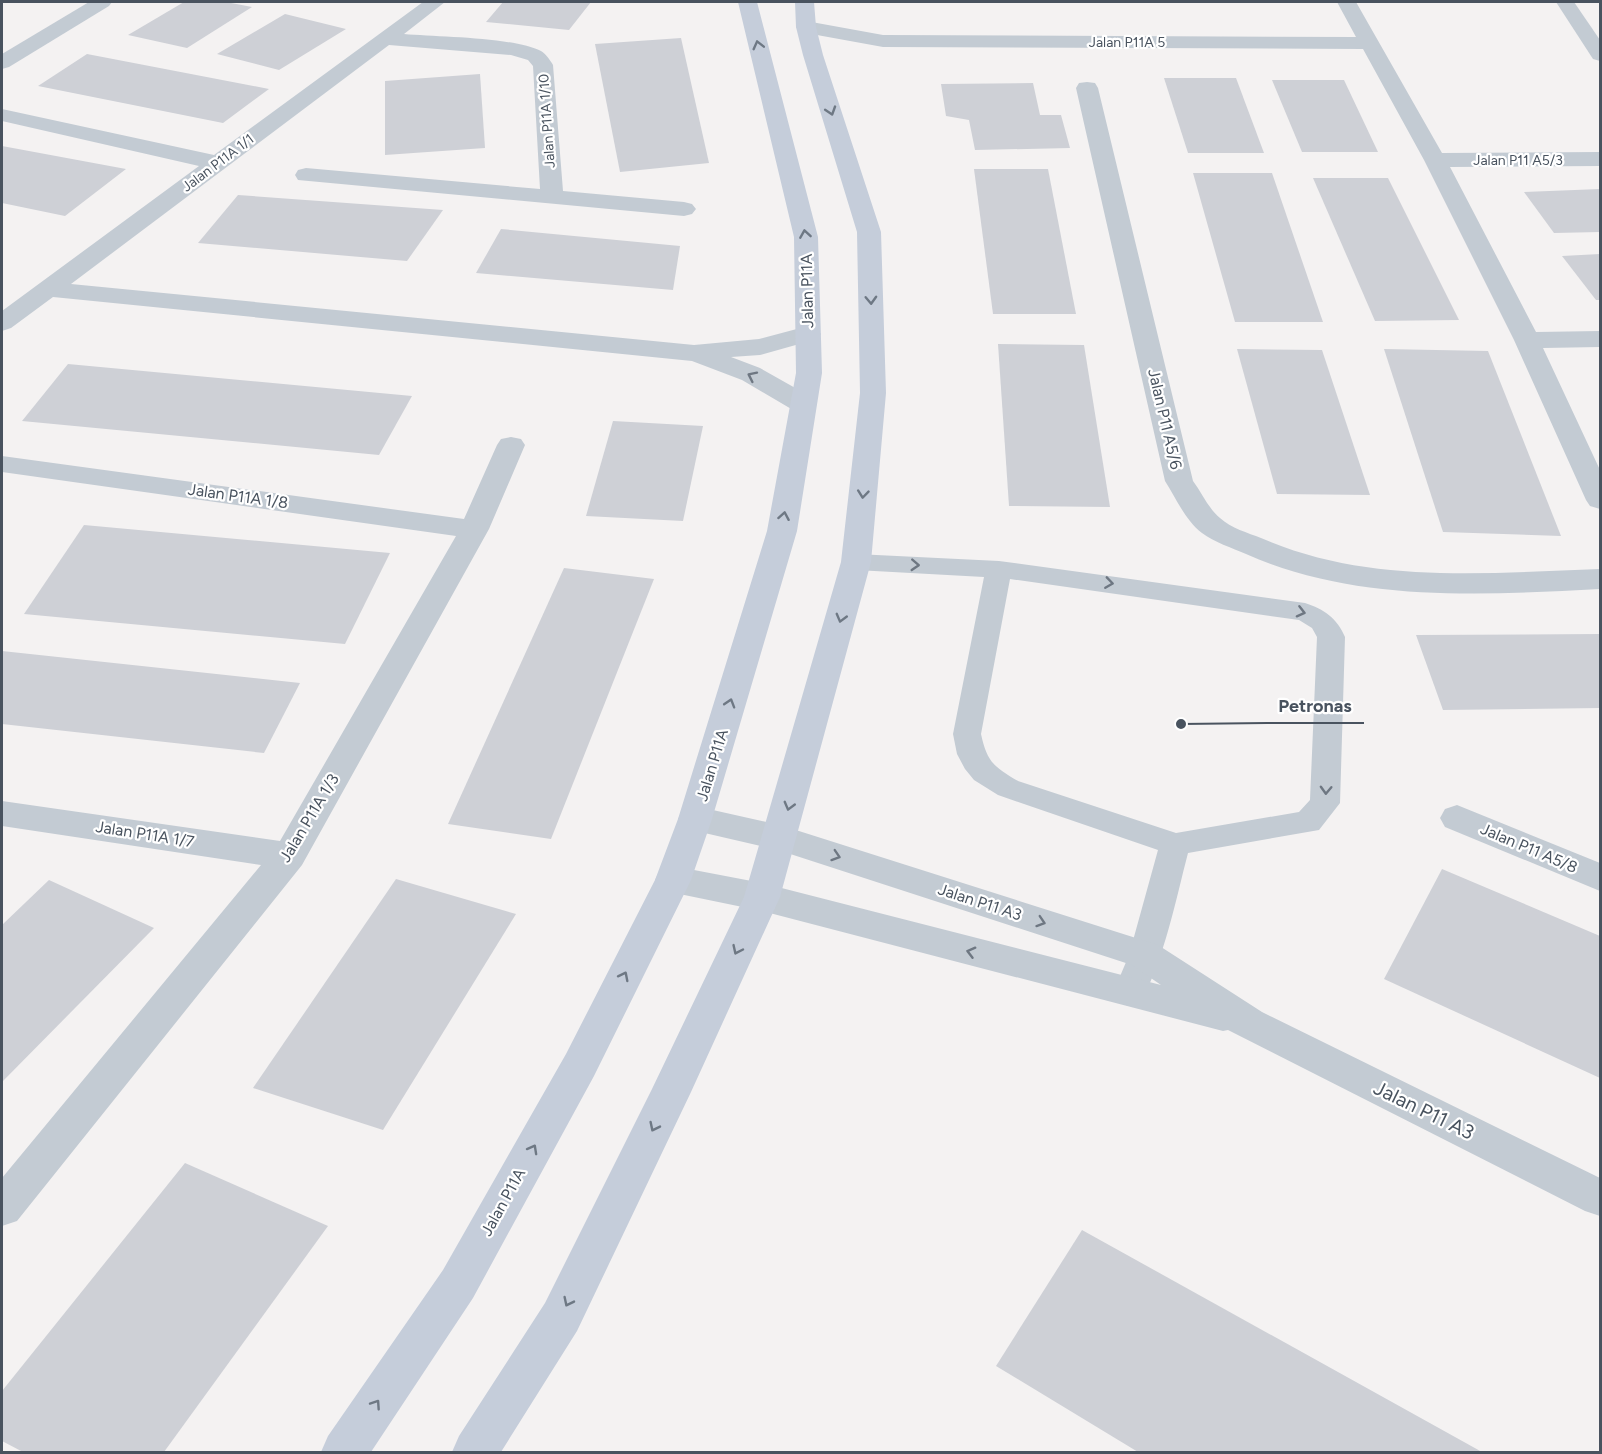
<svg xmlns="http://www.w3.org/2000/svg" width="1602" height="1454" font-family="Figtree,sans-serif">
  <rect width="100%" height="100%" fill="#f4f2f2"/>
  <g fill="#ced0d6">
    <polygon points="184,2 226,2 252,7 187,48 128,35"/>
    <polygon points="503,2 591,2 569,30 486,22"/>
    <polygon points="285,14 346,29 279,70 217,54"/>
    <polygon points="681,38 709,163 620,172 595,44"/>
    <polygon points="87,54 269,89 223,123 38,86"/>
    <polygon points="480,74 485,148 385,155 385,81"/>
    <polygon points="1164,78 1236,78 1264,153 1188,153"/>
    <polygon points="1272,80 1344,80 1378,152 1302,152"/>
    <polygon points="1033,83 1040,115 1061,115 1070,148 975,150 969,120 946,116 941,84"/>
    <polygon points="2,146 126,169 65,216 2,203"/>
    <polygon points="974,169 1048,169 1076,314 993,314"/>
    <polygon points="1193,173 1272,173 1323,322 1235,322"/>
    <polygon points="1313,178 1388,178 1459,320 1375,321"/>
    <polygon points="1600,189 1600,232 1554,233 1524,192"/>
    <polygon points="238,195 443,210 407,261 198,243"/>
    <polygon points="501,229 680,246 673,290 476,273"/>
    <polygon points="1600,254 1600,300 1596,300 1562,256"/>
    <polygon points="998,344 1084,345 1110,507 1009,506"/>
    <polygon points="1237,349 1322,350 1370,495 1277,494"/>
    <polygon points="1384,349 1488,351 1561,536 1443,532"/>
    <polygon points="68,364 412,396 379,455 22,421"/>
    <polygon points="613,421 703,426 683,521 586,516"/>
    <polygon points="84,525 390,553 345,644 24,614"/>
    <polygon points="564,568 654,579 551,839 448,824"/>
    <polygon points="1600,634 1600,708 1443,710 1416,635"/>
    <polygon points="2,651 300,683 264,753 2,724"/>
    <polygon points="1442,869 1600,936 1600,1078 1384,979"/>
    <polygon points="396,879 516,914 383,1130 253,1088"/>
    <polygon points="49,880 154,928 2,1082 2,925"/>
    <polygon points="185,1163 328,1226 164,1452 23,1452 2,1441 2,1391"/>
    <polygon points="1082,1230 1482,1452 1138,1452 996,1366"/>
  </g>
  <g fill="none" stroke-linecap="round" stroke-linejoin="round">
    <path fill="#c3cbd3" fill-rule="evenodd" d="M856 554 999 561 1305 603C1324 609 1337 618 1345 637L1340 803 1319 830 1188 853C1175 903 1165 956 1141 1002L1129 1006 1117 1002 1113 993 1129 955 1158 850 998 795 974 780 965 769 957 754 953 734 984 577 856 570 847 568 843 562 847 556ZM1010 579 1299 620 1312 628 1317 637 1310 800 1299 812 1176 833 1018 781C994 767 987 762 981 734Z"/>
    <g fill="#c3cbd3" fill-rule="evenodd">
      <polygon points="89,2 112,2 109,6 9,67 2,69 2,54"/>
      <path d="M423 2H445L404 34C438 37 513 37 541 51 546 54 550 60 553 65L563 191 684 202 692 204 696 209 692 214 684 216 298 180 295 175 298 170 306 168 540 189 533 66 528 60 511 55 389 45 71 284 694 345 759 339 808 326 817 329 821 334 817 339 760 355 731 357 760 368 813 398 817 404 813 410 803 412 793 410 742 380 692 361 53 297 11 328 2 331V311L199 166 2 121V109L214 155Z"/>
      <polygon points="1337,2 1356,2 1442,153 1600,152 1600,166 1450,167 1536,332 1600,331 1600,347 1543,348 1600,470 1600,509 1590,506 1586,500 1514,340 1424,160 1363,49 883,47 806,33 799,31 796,27 799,23 806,21 883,35 1356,37"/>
      <polygon points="1556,2 1574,2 1600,40 1600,61 1593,59"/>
      <path d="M1087 82 1095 83 1098 88 1193 481C1202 493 1208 508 1220 518 1231 528 1248 533 1261 538 1368 585 1486 573 1600 569V589C1483 595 1356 603 1246 554 1232 548 1214 542 1202 533 1185 520 1176 498 1165 481L1076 88 1079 83Z"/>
      <polygon points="511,437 521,439 525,445 489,529 302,865 17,1221 2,1226 2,1178 261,865 2,826 2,801 280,841 456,536 2,472 2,456 464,519 497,445 501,439"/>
      <polygon points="1457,805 1600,863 1600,891 1445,827 1440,818 1445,809"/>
      <polygon points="695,806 780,825 1158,945 1262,1012 1600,1178 1600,1216 1585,1211 1228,1030 1223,1031 762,911 660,890 655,880 660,870 673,866 762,883 1161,985 1132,965 778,850 683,828 678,819 683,810"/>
    </g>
    <g fill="#c5cdda" fill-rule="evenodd">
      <polygon points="738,2 757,2 818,237 822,373 797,531 712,819 691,880 594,1076 473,1298 371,1452 321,1452 328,1436 443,1270 566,1054 655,880 678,819 767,531 796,373 794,237"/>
      <polygon points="795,2 814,2 816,27 823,55 881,232 886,393 871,562 780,897 691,1092 577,1331 501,1452 452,1452 459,1436 545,1303 652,1089 744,897 841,562 860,393 857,232 803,55 796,27"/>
    </g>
  </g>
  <defs><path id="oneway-chevron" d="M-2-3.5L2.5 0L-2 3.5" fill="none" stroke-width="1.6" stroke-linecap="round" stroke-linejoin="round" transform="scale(1.5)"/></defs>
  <g stroke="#6e7884">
    <use href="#oneway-chevron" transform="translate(758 45) rotate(-104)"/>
    <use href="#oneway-chevron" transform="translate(831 111) rotate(72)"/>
    <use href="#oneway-chevron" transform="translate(805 234) rotate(-99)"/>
    <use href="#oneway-chevron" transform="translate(871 300) rotate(88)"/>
    <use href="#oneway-chevron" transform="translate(863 494) rotate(96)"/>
    <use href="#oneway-chevron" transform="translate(784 516) rotate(-80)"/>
    <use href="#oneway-chevron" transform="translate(841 618) rotate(105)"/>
    <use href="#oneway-chevron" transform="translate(730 703) rotate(-73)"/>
    <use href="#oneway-chevron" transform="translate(789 806) rotate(105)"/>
    <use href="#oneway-chevron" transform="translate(737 950) rotate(115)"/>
    <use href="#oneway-chevron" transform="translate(624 976) rotate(-63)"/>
    <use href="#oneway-chevron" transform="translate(654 1127) rotate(116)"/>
    <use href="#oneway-chevron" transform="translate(533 1149) rotate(-61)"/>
    <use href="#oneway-chevron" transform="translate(568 1302) rotate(116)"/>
    <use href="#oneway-chevron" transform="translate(376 1404) rotate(-56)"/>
  </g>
  <g stroke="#6e7782">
    <use href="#oneway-chevron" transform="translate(752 376) rotate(-154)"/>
    <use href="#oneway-chevron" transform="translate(915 565) rotate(3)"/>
    <use href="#oneway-chevron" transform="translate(1109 583) rotate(8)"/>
    <use href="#oneway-chevron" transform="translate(1301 612) rotate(14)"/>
    <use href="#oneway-chevron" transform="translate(1326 790) rotate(92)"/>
    <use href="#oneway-chevron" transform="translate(836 856) rotate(18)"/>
    <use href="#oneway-chevron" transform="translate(1041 922) rotate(18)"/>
    <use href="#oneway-chevron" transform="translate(971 952) rotate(-165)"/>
  </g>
  <g text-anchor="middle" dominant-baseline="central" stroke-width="4.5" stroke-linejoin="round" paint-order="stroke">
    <g font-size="14" fill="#49535f" stroke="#fff">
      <text x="1127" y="42">Jalan P11A 5</text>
      <text transform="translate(547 121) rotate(-94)">Jalan P11A 1/10</text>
      <text x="1518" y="160">Jalan P11 A5/3</text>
      <text transform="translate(218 163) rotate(-37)">Jalan P11A 1/1</text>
    </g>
    <g font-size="16" fill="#49535f" stroke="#fff">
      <text transform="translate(807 291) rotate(-91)">Jalan P11A</text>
      <text transform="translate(1165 419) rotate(77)">Jalan P11 A5/6</text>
      <text transform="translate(238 496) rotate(8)">Jalan P11A 1/8</text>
      <text transform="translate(712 765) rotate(-73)">Jalan P11A</text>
      <text transform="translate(309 818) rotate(-59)">Jalan P11A 1/3</text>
      <text transform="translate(145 834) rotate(9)">Jalan P11A 1/7</text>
      <text transform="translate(1529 848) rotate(23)">Jalan P11 A5/8</text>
      <text transform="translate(980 902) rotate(18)">Jalan P11 A3</text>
      <text transform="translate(503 1202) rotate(-61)">Jalan P11A</text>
    </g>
    <g font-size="20" fill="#49535f" stroke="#fff">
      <text transform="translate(1424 1110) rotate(26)">Jalan P11 A3</text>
    </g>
  </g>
  <path fill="none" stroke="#49535f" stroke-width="2" d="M1181 724L1267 723H1364"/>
  <circle fill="#49535f" stroke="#fff" stroke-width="2" cx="1181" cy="724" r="6"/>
  <g font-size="18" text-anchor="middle" font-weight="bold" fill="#49535f" stroke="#fff" stroke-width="4.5" stroke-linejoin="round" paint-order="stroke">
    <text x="1315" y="712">Petronas</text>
  </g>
  <rect width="1602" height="1454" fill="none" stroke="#49535f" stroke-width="6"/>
</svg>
